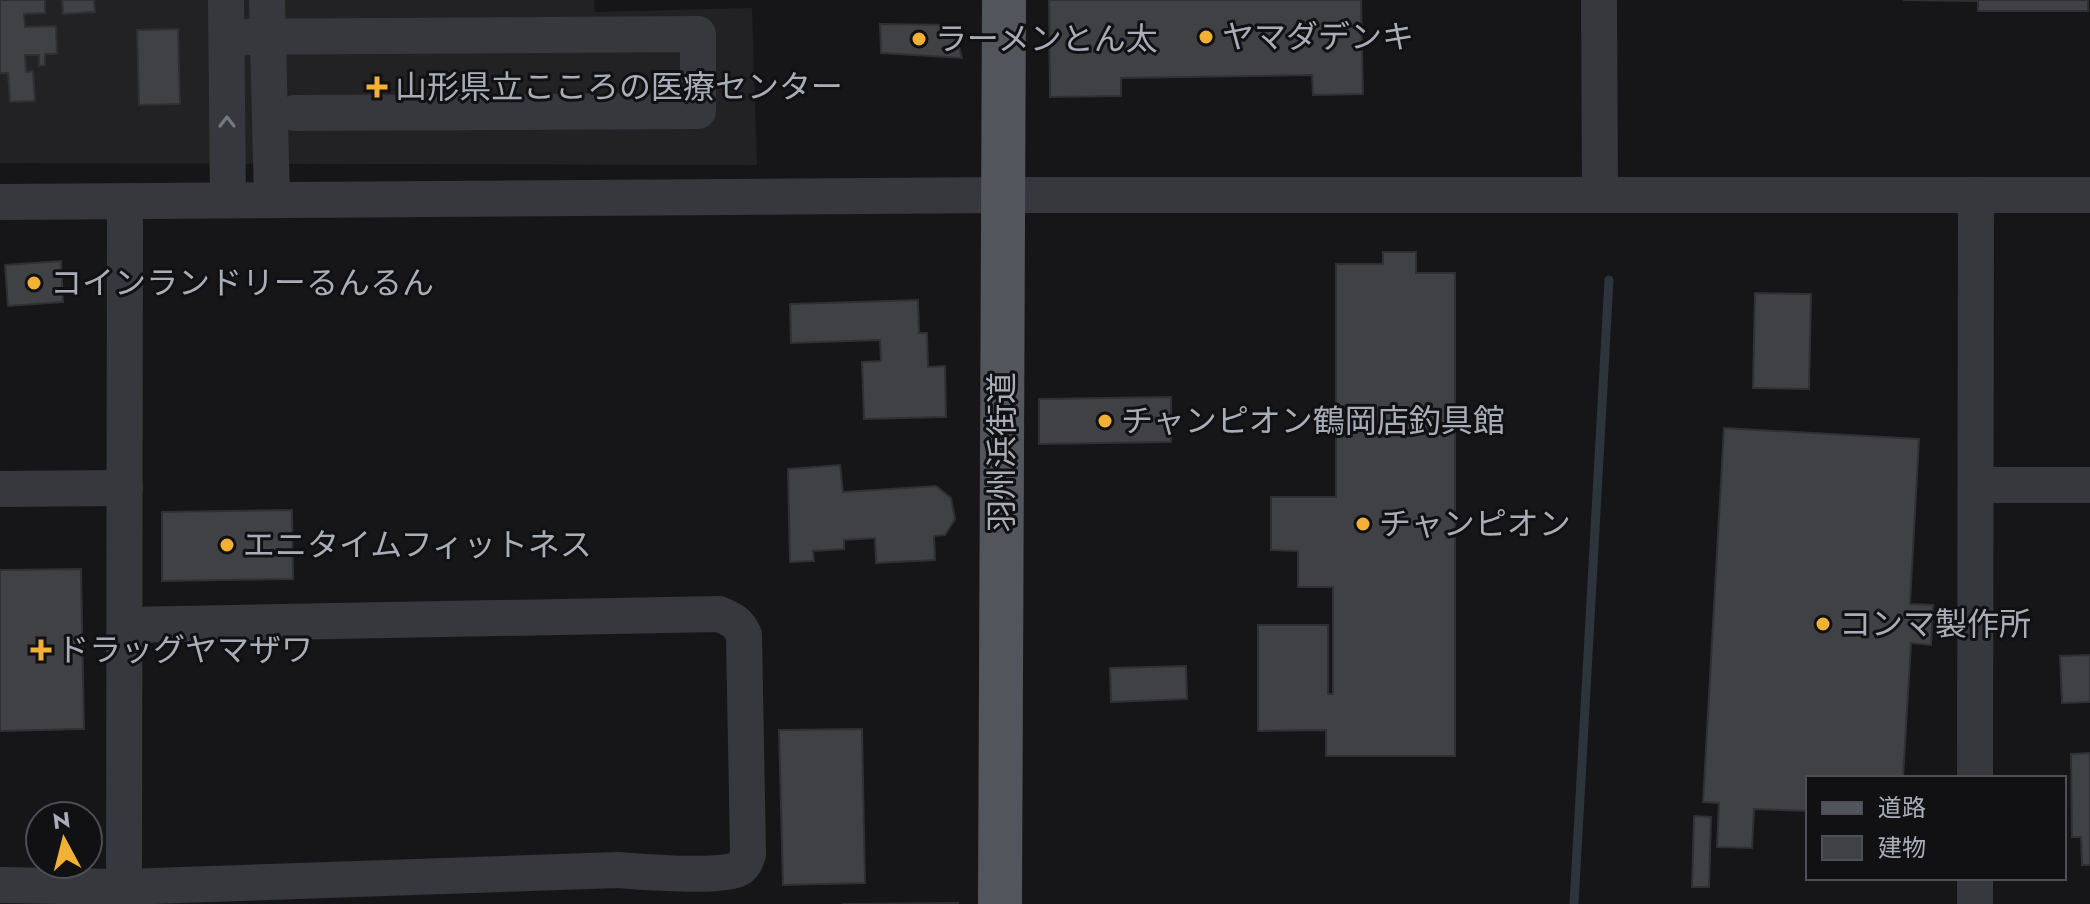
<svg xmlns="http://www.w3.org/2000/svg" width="2090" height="904" font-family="Jost,'Noto Sans JP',sans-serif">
  <rect width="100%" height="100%" fill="#161618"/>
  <polygon fill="#222225" points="0,0 594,0 595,12 752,8 757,165 0,163"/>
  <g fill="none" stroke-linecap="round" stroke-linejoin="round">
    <polyline stroke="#2c353c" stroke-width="9" points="1574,904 1609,280"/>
  </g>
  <g fill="#404145" stroke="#303034" stroke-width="2">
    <polygon points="0,0 45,0 45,13 24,14 25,27 56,26 57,54 45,54 45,65 39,66 39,55 25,55 26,72 33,71 35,101 10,102 8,73 0,73"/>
    <polygon points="62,0 94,0 95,12 63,14"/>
    <polygon points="1049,0 1361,0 1363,94 1313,95 1312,75 1121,78 1121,96 1050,97"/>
    <polygon points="1903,0 2088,0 2088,11 1978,11 1978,1"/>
    <polygon points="880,24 953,25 962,58 881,53"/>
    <polygon points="178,29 180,104 139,105 137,30"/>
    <polygon points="1383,252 1416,252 1416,273 1455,273 1455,756 1326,756 1326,730 1258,731 1258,625 1328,625 1328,694 1333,694 1333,587 1298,587 1298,551 1271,550 1271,497 1336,497 1336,264 1383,264"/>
    <polygon points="61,261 63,302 8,306 5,265"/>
    <polygon points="1755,293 1811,294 1809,389 1753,388"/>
    <polygon points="918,300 919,333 927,333 928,367 945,366 946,417 864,419 862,362 881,361 880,340 791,343 790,304"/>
    <polygon points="1171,397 1171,442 1039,444 1039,399"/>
    <polygon points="1724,428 1919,439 1910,604 1933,605 1931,645 1911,643 1903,778 1808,778 1808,811 1754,809 1752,848 1717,847 1719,803 1703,802"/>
    <polygon points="840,465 843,492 936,486 951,498 955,519 945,535 934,536 935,560 876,563 875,538 844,540 844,549 813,551 814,561 790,562 788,469"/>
    <polygon points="292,510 293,579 162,581 162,512"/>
    <polygon points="81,569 84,729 0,731 0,570"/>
    <polygon points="2090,655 2090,702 2062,703 2060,656"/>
    <polygon points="1186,666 1187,699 1111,702 1110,668"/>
    <polygon points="862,729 865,883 783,885 779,730"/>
    <polygon points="2090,753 2090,865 2082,865 2081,837 2072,837 2071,754"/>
    <polygon points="1694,816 1711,817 1709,887 1692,887"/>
    <polygon points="958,903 958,904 842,904"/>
  </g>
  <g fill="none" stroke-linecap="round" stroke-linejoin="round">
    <g stroke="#37383d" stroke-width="36">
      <polyline points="226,0 228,200"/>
      <polyline points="267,0 272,200"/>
      <polyline points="1599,0 1600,194"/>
      <polyline points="227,37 698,34 698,111 295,113"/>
      <polyline points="0,202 1003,195 2090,195"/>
      <polyline points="1976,485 2090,485"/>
      <polyline points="0,489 125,488"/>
      <polyline points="1975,778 1976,195"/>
      <path d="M0 885 124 887 618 870C639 872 722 878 738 869 744 866 746 861 748 854L744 635C739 623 732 619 719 614L125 625"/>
      <polyline points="124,904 125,201"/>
      <polyline points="1975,904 1975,878"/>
    </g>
    <polyline stroke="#53555c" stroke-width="44" points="1000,904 1004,0"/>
  </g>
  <defs><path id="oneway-chevron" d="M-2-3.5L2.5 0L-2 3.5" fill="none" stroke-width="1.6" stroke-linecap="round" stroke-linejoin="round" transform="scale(2)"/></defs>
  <use stroke="#757881" href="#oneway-chevron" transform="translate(227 122) rotate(-90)"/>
  <g fill="#f2b134" stroke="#111113" stroke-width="3">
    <circle cx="1206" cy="37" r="8"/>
    <circle cx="919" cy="39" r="8"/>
    <path d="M373 75h8v8h8v8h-8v8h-8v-8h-8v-8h8z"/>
    <circle cx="34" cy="283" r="8"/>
    <circle cx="1105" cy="421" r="8"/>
    <circle cx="1363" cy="524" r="8"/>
    <circle cx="227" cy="545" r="8"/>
    <circle cx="1823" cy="624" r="8"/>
    <path d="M37 638h8v8h8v8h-8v8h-8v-8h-8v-8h8z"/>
  </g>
  <g text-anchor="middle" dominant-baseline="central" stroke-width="6" stroke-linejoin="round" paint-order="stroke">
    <g font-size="32" fill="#a8adb8" stroke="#111113" text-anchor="start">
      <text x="1222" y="37">ヤマダデンキ</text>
      <text x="935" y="39">ラーメンとん太</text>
      <text x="395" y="87">山形県立こころの医療センター</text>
      <text x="50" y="283">コインランドリーるんるん</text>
      <text x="1121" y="421">チャンピオン鶴岡店釣具館</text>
      <text x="1379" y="524">チャンピオン</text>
      <text x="243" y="545">エニタイムフィットネス</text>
      <text x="1839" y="624">コンマ製作所</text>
      <text x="57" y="650">ドラッグヤマザワ</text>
    </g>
    <g font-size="32" fill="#a8adb8" stroke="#111113">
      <text transform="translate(1002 452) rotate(-90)">羽州浜街道</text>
    </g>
  </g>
  <rect x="1806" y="776" width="260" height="104" fill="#111113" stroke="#4d4f55" stroke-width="2"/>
  <rect x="1822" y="802" width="40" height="12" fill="#53555c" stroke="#4d4f55" stroke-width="2"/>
  <text x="1878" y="816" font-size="24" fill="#a8adb8">道路</text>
  <rect x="1822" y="836" width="40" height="24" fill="#404145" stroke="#4d4f55" stroke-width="2"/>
  <text x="1878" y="856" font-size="24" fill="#a8adb8">建物</text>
  <g transform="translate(64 840) rotate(353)"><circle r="38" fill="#111113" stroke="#4d4f55" stroke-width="2"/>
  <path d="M0-6L14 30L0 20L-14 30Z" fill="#f2b134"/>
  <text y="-12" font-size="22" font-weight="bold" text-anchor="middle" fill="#a8adb8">N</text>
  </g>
</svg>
